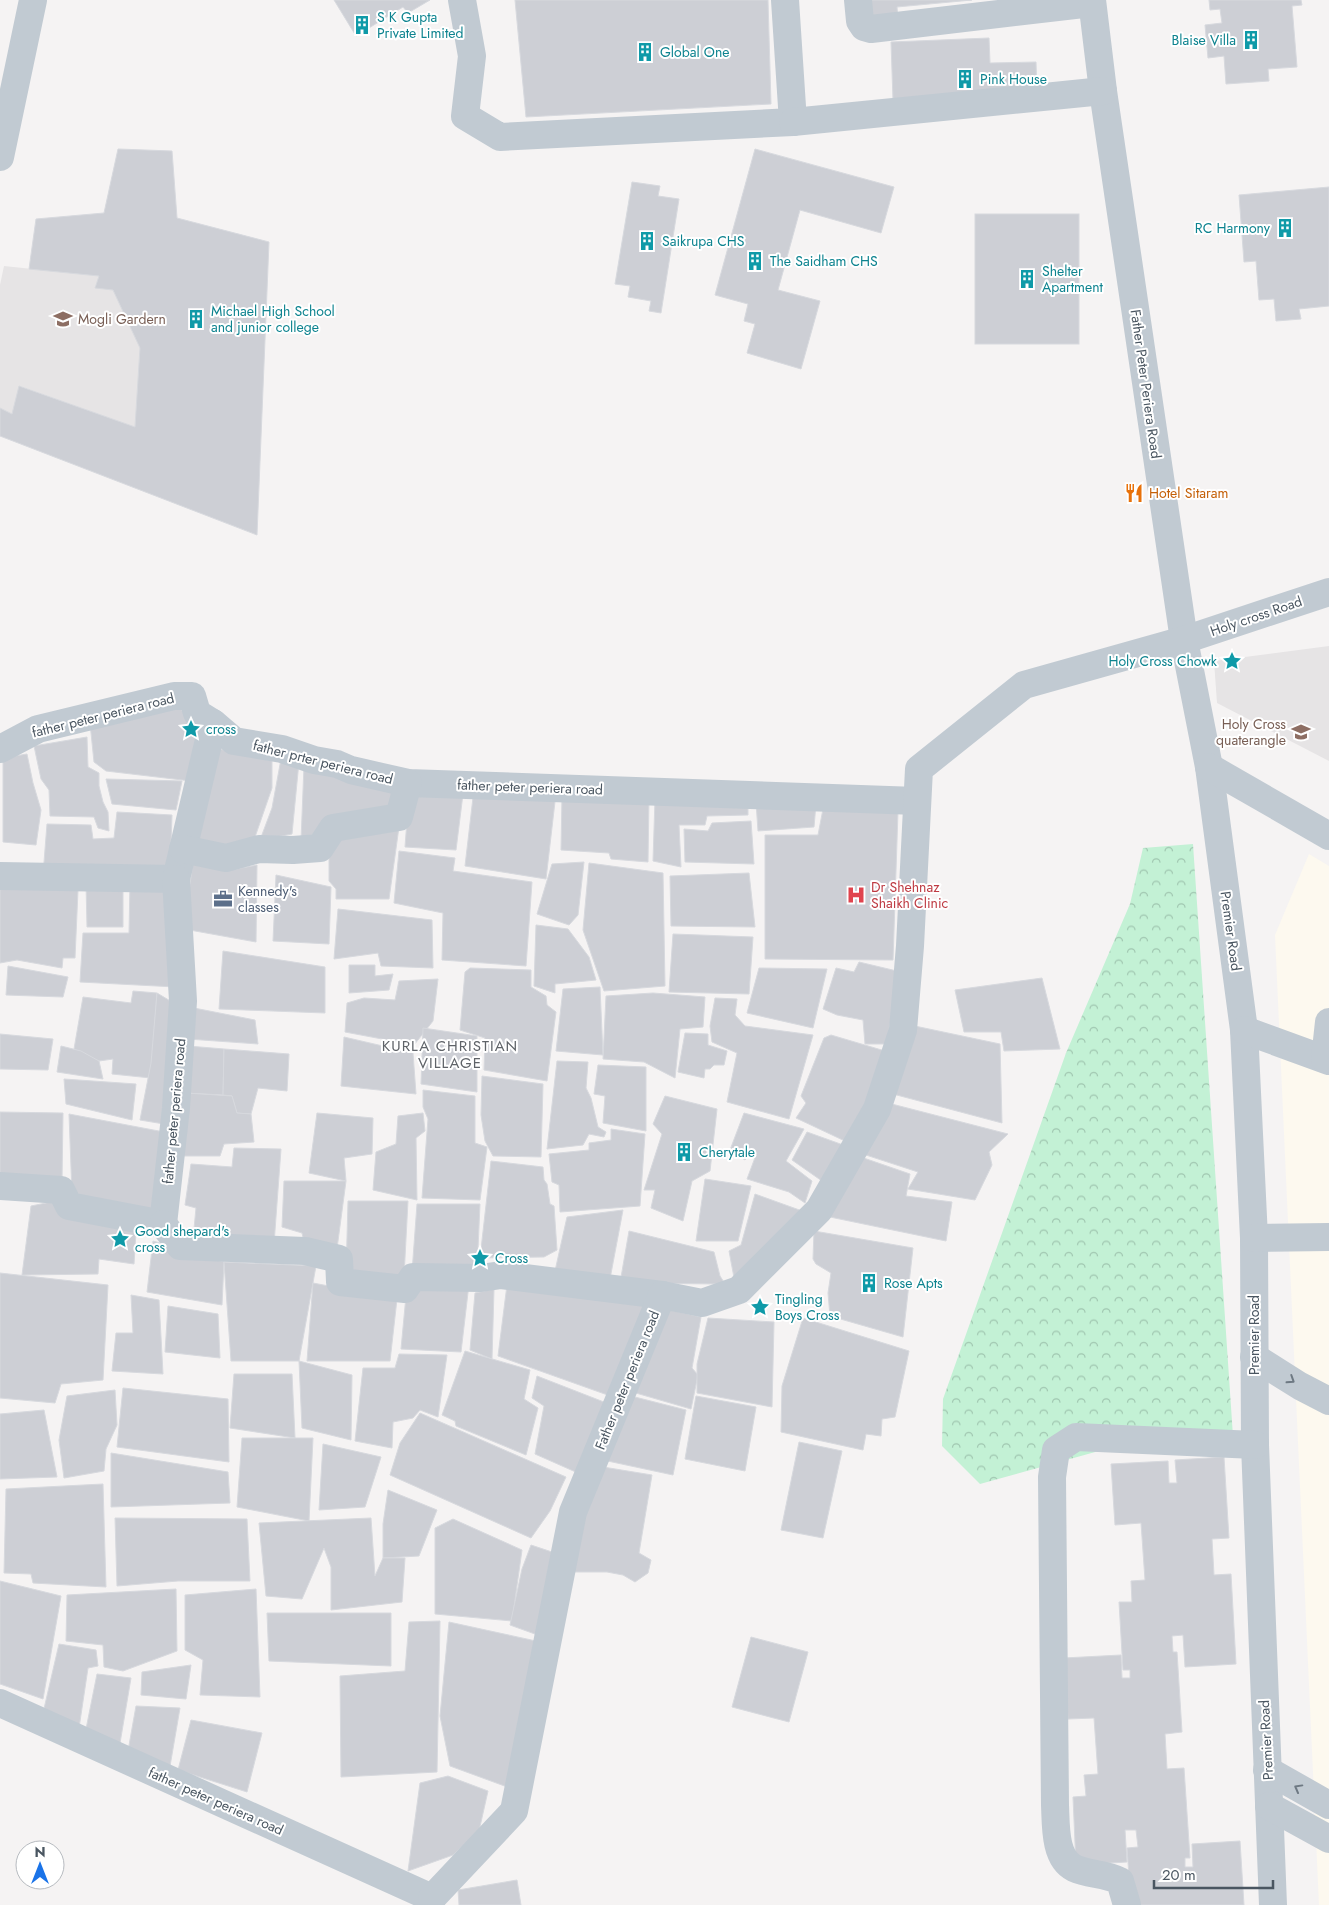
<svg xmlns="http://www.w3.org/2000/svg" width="1329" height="1905" font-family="Jost,sans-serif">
  <defs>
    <pattern id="park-crowns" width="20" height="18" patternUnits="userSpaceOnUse" patternTransform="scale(1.25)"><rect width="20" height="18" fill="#c3f1d5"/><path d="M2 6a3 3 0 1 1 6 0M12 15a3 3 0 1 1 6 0" fill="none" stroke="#a0c6b0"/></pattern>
  </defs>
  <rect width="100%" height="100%" fill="#f5f3f3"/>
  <polygon fill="#fdf9ef" points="1309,854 1329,866 1329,1905 1319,1905 1275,935"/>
  <g fill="#e6e4e5">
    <polygon points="4,266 99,276 95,287 113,290 140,348 135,427 20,386 12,414 0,408 0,285"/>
    <polygon points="1329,646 1329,761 1217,703 1214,661"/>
  </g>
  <polygon fill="url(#park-crowns)" points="1193,844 1234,1451 1106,1449 980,1484 942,1446 943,1399 1066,1053 1130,904 1143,848"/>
  <g fill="#cdcfd5" stroke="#d7d9de">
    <polygon points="334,0 430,0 408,13 403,7 356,36"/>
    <polygon points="515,0 768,0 771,104 526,117"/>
    <polygon points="868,0 972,0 897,7 898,19 870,23"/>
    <polygon points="1209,0 1301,0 1302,5 1292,6 1297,67 1268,69 1269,81 1226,84 1224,56 1208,58 1205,25 1222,23 1220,9 1210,10"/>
    <polygon points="989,38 990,63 1036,62 1037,94 893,100 891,42"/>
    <polygon points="118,149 172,151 177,218 269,242 257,535 0,436 0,408 12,414 19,386 135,427 140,348 113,290 95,288 99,276 29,269 36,219 104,213"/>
    <polygon points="755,149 894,187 881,233 800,210 778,290 820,301 801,369 747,353 755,324 744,321 748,304 715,295"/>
    <polygon points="632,182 660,186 658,196 679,199 661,313 649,311 651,301 628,297 630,286 615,284"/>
    <polygon points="1329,187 1329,306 1299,309 1301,319 1276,321 1274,299 1259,300 1256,261 1244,262 1239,195"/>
    <rect x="975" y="214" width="104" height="130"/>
    <polygon points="175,705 202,726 191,781 106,771 94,762 90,723"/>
    <polygon points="87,737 88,767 99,773 99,786 103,802 108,812 109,831 98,828 94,817 50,816 49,790 41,779 34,746"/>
    <polygon points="215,748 272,761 272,788 254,840 225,852 193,842"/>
    <polygon points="27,754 33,783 41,810 36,845 3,842 3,758"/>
    <polygon points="281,759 299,762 292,834 260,840 272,808"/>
    <polygon points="304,766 395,788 388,812 301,841"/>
    <polygon points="106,779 182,781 176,810 112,804"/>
    <polygon points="474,789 556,793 546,879 465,866"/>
    <polygon points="409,794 463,794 456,850 405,847"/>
    <polygon points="562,796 649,797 648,862 611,859 609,853 561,850"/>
    <polygon points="655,799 748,799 748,815 707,816 705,825 679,825 681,867 653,861"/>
    <polygon points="756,802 816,804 814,827 758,831"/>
    <polygon points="823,809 898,811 893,960 765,959 765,835 818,835"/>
    <polygon points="117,812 172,815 170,872 43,875 47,824 91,825 93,839 114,838"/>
    <polygon points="751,821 754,864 685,862 684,829 708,831 712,823"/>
    <polygon points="399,827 389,899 336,899 336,889 329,881 329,837"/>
    <polygon points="399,851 455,858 453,871 532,882 526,966 442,960 443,913 394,903"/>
    <polygon points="193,862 236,869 257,865 256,942 184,929"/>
    <polygon points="584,862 578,915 569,925 537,914 552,864"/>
    <polygon points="589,863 663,873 665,986 604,991 583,930"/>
    <polygon points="749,873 755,927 671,926 670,876"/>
    <polygon points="276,875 331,887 329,944 273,941"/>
    <polygon points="86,883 123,883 123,927 87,927"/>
    <polygon points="130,883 176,885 176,987 80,982 83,933 129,933"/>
    <polygon points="0,885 78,890 75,958 63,958 62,968 17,960 0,963"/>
    <polygon points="338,909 432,920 433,968 381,966 378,953 334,959"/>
    <polygon points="536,925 568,929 589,957 596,980 555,984 555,993 534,986"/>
    <polygon points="673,934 753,937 749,994 669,992"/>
    <polygon points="223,951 325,967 325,1013 219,1009"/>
    <polygon points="859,962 901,972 886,1044 865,1044 863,1020 837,1015 823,1009 836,968 854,972"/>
    <polygon points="349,965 375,965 375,976 393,974 389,990 349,993"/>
    <polygon points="8,966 68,977 63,997 6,995"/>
    <polygon points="470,968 531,970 531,987 546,996 547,1005 556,1012 547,1081 484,1070 485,1038 460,1030 465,972"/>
    <polygon points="759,968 827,969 813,1028 747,1013"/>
    <polygon points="1042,978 1060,1049 1004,1051 1001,1032 964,1032 955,990"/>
    <polygon points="438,979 433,1021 414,1045 345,1032 347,1003 364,998 395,1000 399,981"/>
    <polygon points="600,987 603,1055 556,1051 563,989"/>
    <polygon points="133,991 157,993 151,1078 112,1074 113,1059 99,1061 74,1049 83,997 131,1003"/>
    <polygon points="157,993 177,1005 170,1125 140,1120 151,1063"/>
    <polygon points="653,993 705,997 703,1027 680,1029 675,1078 644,1062 603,1059 606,996"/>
    <polygon points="715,998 737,999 735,1015 745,1026 813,1035 789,1119 727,1102 737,1053 712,1042 710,1026"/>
    <polygon points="189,1007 255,1020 258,1044 188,1039"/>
    <polygon points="910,1025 1000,1044 1002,1123 893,1094"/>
    <polygon points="423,1028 477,1036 477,1092 421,1084"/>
    <polygon points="685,1033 708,1034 708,1045 727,1051 724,1065 714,1065 710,1069 705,1069 704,1078 678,1072"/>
    <polygon points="0,1034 53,1039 48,1070 0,1069"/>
    <polygon points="831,1035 885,1051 866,1114 847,1142 796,1118 806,1103 801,1096 824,1038"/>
    <polygon points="344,1037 413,1053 416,1094 341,1086"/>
    <polygon points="61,1046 81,1051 99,1061 103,1079 57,1072"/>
    <polygon points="188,1046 224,1049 223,1095 186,1093"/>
    <polygon points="224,1049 289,1054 287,1091 258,1088 251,1114 237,1113 232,1096 223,1095"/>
    <polygon points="557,1061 588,1062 586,1088 591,1098 598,1127 606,1132 604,1137 589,1134 583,1145 547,1149"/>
    <polygon points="598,1065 646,1067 646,1131 603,1123 605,1096 594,1094"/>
    <polygon points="482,1076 543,1084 541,1157 493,1156 485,1141 481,1115"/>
    <polygon points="64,1079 136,1084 132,1120 66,1104"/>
    <polygon points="423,1090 475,1096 475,1143 487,1147 480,1200 422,1198 428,1119 423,1107"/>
    <polygon points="186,1093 232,1096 237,1113 251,1114 254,1142 224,1144 220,1156 174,1156"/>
    <polygon points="665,1096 717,1109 710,1171 692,1181 683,1221 651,1208 655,1190 644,1190 662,1134 653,1124"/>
    <polygon points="884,1102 1008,1134 989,1152 992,1165 975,1200 908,1189 918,1172 866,1155"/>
    <polygon points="0,1112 63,1113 62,1181 0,1181"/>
    <polygon points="317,1113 373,1118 372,1154 344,1158 346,1181 309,1173"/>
    <polygon points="423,1113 425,1131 416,1138 417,1200 373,1190 376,1152 396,1144 398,1116"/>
    <polygon points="744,1113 804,1129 786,1161 812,1181 805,1203 789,1192 747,1179 756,1155 750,1154 745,1160 730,1150"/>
    <polygon points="69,1114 164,1132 155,1211 72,1194"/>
    <polygon points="611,1129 645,1134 640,1206 560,1212 559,1185 552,1182 549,1154 589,1150 589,1143 611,1140"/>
    <polygon points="807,1132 846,1146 822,1181 792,1160"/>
    <polygon points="234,1148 281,1149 274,1244 193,1239 196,1208 185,1205 191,1164 232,1167"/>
    <polygon points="855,1155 910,1174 906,1196 952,1202 946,1241 830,1217"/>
    <polygon points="491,1161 543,1167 544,1180 547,1184 550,1204 554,1206 557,1250 544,1257 480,1258"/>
    <polygon points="705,1179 751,1186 738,1241 696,1241"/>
    <polygon points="284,1181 346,1181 336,1256 306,1250 302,1233 282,1227"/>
    <polygon points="755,1194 805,1212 735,1283 729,1251 741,1245"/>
    <polygon points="56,1201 136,1231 134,1264 99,1259 98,1274 22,1275 31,1206"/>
    <polygon points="348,1201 408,1201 404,1277 346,1274"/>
    <polygon points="417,1204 480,1204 477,1272 412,1272"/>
    <polygon points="623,1210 610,1279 555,1271 567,1217"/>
    <polygon points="629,1231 714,1252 720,1276 727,1287 719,1284 620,1283"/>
    <polygon points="814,1231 913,1248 903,1337 830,1316 828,1293 831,1273 816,1264 813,1259"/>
    <polygon points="153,1241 224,1262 222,1305 147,1292"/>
    <polygon points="224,1262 316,1266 299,1361 231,1361"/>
    <polygon points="0,1273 108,1285 103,1380 61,1384 55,1403 0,1398"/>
    <polygon points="508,1277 648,1295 616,1398 498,1356"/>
    <polygon points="313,1283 397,1299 390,1361 307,1361"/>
    <polygon points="469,1284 461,1352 401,1349 406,1296 412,1285"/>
    <polygon points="494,1289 492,1359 470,1350 475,1293"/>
    <polygon points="131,1295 159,1300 163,1374 112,1371 116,1333 133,1333"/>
    <polygon points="168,1306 218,1314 220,1358 165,1352"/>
    <polygon points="662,1308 701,1317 692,1368 698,1375 691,1409 629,1391"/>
    <polygon points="708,1318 774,1322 772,1407 697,1393 697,1364"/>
    <polygon points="803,1318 909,1351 895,1417 882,1419 881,1436 866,1434 863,1450 781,1432 782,1386"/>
    <polygon points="465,1351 530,1370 524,1399 538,1408 526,1455 456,1426 455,1421 442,1415"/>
    <polygon points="399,1354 447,1355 438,1417 420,1410 413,1418 393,1422 392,1448 355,1441 363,1368 395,1368"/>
    <polygon points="299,1361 352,1375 351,1440 302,1428"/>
    <polygon points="234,1374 292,1374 295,1438 230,1428"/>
    <polygon points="537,1376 609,1404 578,1473 535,1454 544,1406 532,1398"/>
    <polygon points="123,1388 228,1399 229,1462 117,1447"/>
    <polygon points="115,1390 117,1425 106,1449 104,1471 64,1478 59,1440 67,1396"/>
    <polygon points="627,1395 686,1410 673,1475 603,1460"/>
    <polygon points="696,1396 756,1407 745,1471 685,1459"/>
    <polygon points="44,1410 57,1477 0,1479 0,1414"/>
    <polygon points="420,1413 566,1477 550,1511 531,1538 390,1475 400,1443"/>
    <polygon points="242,1438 313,1438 309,1521 237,1507"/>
    <polygon points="799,1442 842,1451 823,1538 781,1530"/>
    <polygon points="323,1444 381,1457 365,1507 319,1510"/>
    <polygon points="111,1453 228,1472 230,1503 111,1507"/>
    <polygon points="1224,1457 1229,1538 1212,1539 1214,1575 1231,1574 1236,1664 1185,1667 1183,1635 1172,1636 1173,1652 1177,1652 1182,1732 1165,1734 1167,1769 1184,1768 1190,1858 1185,1858 1185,1867 1193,1867 1192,1844 1240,1841 1244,1905 1131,1905 1127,1848 1138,1847 1136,1830 1125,1830 1127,1862 1076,1865 1073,1797 1086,1796 1084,1775 1098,1774 1094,1718 1068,1719 1064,1658 1121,1655 1122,1678 1130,1678 1130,1670 1123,1670 1119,1602 1132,1602 1131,1581 1145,1580 1141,1523 1115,1525 1111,1464 1168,1461 1169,1483 1177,1483 1175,1460"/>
    <polygon points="597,1466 652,1475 639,1553 651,1560 648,1573 635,1582 623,1575 607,1572 569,1572"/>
    <polygon points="103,1484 106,1587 33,1583 31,1574 4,1573 6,1489"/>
    <polygon points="388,1490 437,1510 419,1556 383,1558 383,1524"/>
    <polygon points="115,1518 247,1519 250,1581 178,1581 117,1586"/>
    <polygon points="371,1518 375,1576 383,1558 405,1558 402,1602 331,1610 331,1567 324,1548 302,1599 266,1596 259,1523"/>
    <polygon points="453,1519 522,1550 512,1621 435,1614 435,1528"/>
    <polygon points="531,1545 558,1554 546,1638 510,1625 522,1569"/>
    <polygon points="0,1581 61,1596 43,1699 0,1684"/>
    <polygon points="176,1589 177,1651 123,1671 104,1667 103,1645 66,1641 67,1595"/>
    <polygon points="256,1589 260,1697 200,1695 203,1660 185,1650 185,1595"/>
    <polygon points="267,1613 391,1613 391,1666 269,1661"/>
    <polygon points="440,1621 437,1772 341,1777 340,1676 405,1671 409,1622"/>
    <polygon points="449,1622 536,1641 510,1788 450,1766 440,1716"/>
    <polygon points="751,1637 808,1652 789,1722 732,1707"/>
    <polygon points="59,1644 96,1650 98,1666 88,1668 79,1728 43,1713"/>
    <polygon points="191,1665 186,1699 141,1695 142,1672"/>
    <polygon points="97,1674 131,1678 119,1749 85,1734"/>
    <polygon points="136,1706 180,1708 169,1772 128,1751"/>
    <polygon points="191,1720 262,1733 247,1792 178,1770"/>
    <polygon points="448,1776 488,1791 479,1831 453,1855 408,1871 420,1783"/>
    <polygon points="517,1880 521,1905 459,1905 458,1890"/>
  </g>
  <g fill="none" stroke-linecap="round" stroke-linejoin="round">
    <g stroke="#c1cad2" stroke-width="28">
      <polyline points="462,0 472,56 465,116 500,137 793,122 785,0"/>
      <polyline points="858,0 860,21 864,27 871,29 1092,3"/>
      <polyline points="1092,0 1103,91 1184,640 1209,767 1244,1030 1254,1238 1255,1445 1273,1905"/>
      <polyline points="793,122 1103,91"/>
      <polyline points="0,157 33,0"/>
      <polyline points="213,723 234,741 282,749 314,760 337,764 351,770 408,783 917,801"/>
      <polyline points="0,749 38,729 174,696 192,696 197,713 213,723 176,879 0,876"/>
      <polyline points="1209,767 1329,836"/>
      <polyline points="183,849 226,858 259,849 293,850 320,848 333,828 399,817 408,783"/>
      <polyline points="1244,1030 1329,1061"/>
      <polyline points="1325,1059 1329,1022"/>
      <polyline points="0,1186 61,1190 69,1206 163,1224 176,1108 183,1001 176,879"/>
      <polyline points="163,1224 180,1246 305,1251 339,1259 340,1282 405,1289 413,1277 481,1278 501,1275 662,1295"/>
      <polyline points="1254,1238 1329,1237"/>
      <polyline points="1254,1357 1300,1386 1329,1401"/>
      <polyline points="0,1703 432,1898"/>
      <polyline points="1267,1770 1329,1805"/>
      <polyline points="1269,1806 1329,1839"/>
      <polyline points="432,1898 514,1811 573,1512 662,1295 702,1303 739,1290 819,1210 877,1109 903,1030 910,946 919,769 1024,685 1184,640 1329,592"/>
      <path d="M1127 1905 1120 1881C1105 1873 1089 1875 1074 1868 1054 1858 1056 1824 1055 1805L1052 1477 1056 1450 1076 1437 1255 1445"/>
    </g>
  </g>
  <defs><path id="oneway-chevron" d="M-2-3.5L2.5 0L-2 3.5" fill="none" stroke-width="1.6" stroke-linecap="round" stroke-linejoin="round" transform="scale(1.25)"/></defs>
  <g stroke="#6e7983">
    <use href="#oneway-chevron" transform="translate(1291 1380) rotate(33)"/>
    <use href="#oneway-chevron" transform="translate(1298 1788) rotate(-151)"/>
  </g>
  <defs>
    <g id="building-bare" transform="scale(1.5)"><path d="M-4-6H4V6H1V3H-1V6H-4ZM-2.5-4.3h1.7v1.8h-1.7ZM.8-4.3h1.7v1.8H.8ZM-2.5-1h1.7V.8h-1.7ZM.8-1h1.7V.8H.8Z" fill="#0f9aa8" stroke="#fff" stroke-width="2.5" paint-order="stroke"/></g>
    <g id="school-bare" transform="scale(1.5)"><path d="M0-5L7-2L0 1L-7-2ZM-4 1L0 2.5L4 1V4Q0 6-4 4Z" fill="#8d6e63" stroke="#fff" stroke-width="2.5" paint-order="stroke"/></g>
    <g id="restaurant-bare" transform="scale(1.5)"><path d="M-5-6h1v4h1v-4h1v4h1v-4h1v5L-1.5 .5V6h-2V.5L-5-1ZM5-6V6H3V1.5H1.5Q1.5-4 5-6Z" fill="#e8710a" stroke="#fff" stroke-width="2.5" paint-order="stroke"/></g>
    <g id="sight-bare" transform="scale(1.5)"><path d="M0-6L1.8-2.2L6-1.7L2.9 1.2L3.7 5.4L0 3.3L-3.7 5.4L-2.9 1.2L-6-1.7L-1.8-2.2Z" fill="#0f9aa8" stroke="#fff" stroke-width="2.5" paint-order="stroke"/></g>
    <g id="hospital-bare" transform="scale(1.5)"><path d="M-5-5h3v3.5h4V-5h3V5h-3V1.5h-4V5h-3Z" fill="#e0444e" stroke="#fff" stroke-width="2.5" paint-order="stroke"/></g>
    <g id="office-bare" transform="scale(1.5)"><path d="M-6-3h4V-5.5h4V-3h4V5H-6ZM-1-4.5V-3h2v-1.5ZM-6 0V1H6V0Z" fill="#5c6f8a" stroke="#fff" stroke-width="2.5" paint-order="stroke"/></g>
  </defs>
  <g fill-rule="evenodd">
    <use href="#building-bare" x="362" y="25"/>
    <use href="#building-bare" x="1251" y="40"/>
    <use href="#building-bare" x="645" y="52"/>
    <use href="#building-bare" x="965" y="79"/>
    <use href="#building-bare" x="1285" y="228"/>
    <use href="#building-bare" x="647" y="241"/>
    <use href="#building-bare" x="755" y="261"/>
    <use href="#building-bare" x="1027" y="279"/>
    <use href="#school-bare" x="63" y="319"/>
    <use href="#building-bare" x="196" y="319"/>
    <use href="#restaurant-bare" x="1134" y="493"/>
    <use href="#sight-bare" x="1232" y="661"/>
    <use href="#sight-bare" x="191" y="729"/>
    <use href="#school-bare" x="1301" y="732"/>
    <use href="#hospital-bare" x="856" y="895"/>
    <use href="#office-bare" x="223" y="899"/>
    <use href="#building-bare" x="684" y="1152"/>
    <use href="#sight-bare" x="120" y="1239"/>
    <use href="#sight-bare" x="480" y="1258"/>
    <use href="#building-bare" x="869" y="1283"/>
    <use href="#sight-bare" x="760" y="1307"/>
  </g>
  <g text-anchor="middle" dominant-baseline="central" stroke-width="4" stroke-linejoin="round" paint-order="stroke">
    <g font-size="14" fill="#0d838f" stroke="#fff" text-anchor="start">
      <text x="377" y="17">S K Gupta<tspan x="377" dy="16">Private Limited</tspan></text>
      <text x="1236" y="40" text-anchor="end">Blaise Villa</text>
      <text x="660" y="52">Global One</text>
      <text x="980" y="79">Pink House</text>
      <text x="1270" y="228" text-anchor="end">RC Harmony</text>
      <text x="662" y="241">Saikrupa CHS</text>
      <text x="770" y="261">The Saidham CHS</text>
      <text x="1042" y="271">Shelter<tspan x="1042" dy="16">Apartment</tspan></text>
      <text x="211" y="311">Michael High School<tspan x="211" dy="16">and junior college</tspan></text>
      <text x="1217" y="661" text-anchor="end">Holy Cross Chowk</text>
      <text x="206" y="729">cross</text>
      <text x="699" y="1152">Cherytale</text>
      <text x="135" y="1231">Good shepard's<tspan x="135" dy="16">cross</tspan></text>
      <text x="495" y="1258">Cross</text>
      <text x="884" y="1283">Rose Apts</text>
      <text x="775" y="1299">Tingling<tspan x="775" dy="16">Boys Cross</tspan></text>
    </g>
    <g font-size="14" fill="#785e54" stroke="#fff" text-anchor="start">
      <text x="78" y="319">Mogli Gardern</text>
      <text x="1286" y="724" text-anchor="end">Holy Cross<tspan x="1286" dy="16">quaterangle</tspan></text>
    </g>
    <g font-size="14" fill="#4a5661" stroke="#fff">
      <text transform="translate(1146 384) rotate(82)">Father Peter Periera Road</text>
      <text transform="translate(1256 616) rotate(-19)">Holy cross Road</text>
      <text transform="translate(103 715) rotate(-14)">father peter periera road</text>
      <text transform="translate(323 762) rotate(14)">father prter periera road</text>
      <text transform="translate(530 787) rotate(2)">father peter periera road</text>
      <text transform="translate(1231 931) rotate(82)">Premier Road</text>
      <text transform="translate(174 1111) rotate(-85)">father peter periera road</text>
      <text transform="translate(1254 1335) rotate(-90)">Premier Road</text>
      <text transform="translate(627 1380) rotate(-68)">Father peter periera road</text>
      <text transform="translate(1266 1740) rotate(-93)">Premier Road</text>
      <text transform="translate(216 1801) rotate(24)">father peter periera road</text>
    </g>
    <g font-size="14" fill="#c56008" stroke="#fff" text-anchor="start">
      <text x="1149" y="493">Hotel Sitaram</text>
    </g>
    <g font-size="14" fill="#be3a42" stroke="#fff" text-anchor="start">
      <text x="871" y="887">Dr Shehnaz<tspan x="871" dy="16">Shaikh Clinic</tspan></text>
    </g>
    <g font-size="14" fill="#4e5e75" stroke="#fff" text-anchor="start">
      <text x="238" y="891">Kennedy's<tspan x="238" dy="16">classes</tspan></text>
    </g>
    <g font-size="15" letter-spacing="1" fill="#5f6368" stroke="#fff">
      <text x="450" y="1046">KURLA CHRISTIAN<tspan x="450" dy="17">VILLAGE</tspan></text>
    </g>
  </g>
  <g transform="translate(40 1865)"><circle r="24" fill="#ffffff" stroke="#b7bbc0"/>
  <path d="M0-4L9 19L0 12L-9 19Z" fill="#1a73e8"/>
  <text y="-8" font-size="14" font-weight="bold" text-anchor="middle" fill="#4a5661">N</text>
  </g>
  <path d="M1154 1880v8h119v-8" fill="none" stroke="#4a5661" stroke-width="2.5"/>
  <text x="1162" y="1880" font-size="15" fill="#4a5661" stroke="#ffffff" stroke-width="4" paint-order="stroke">20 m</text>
</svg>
